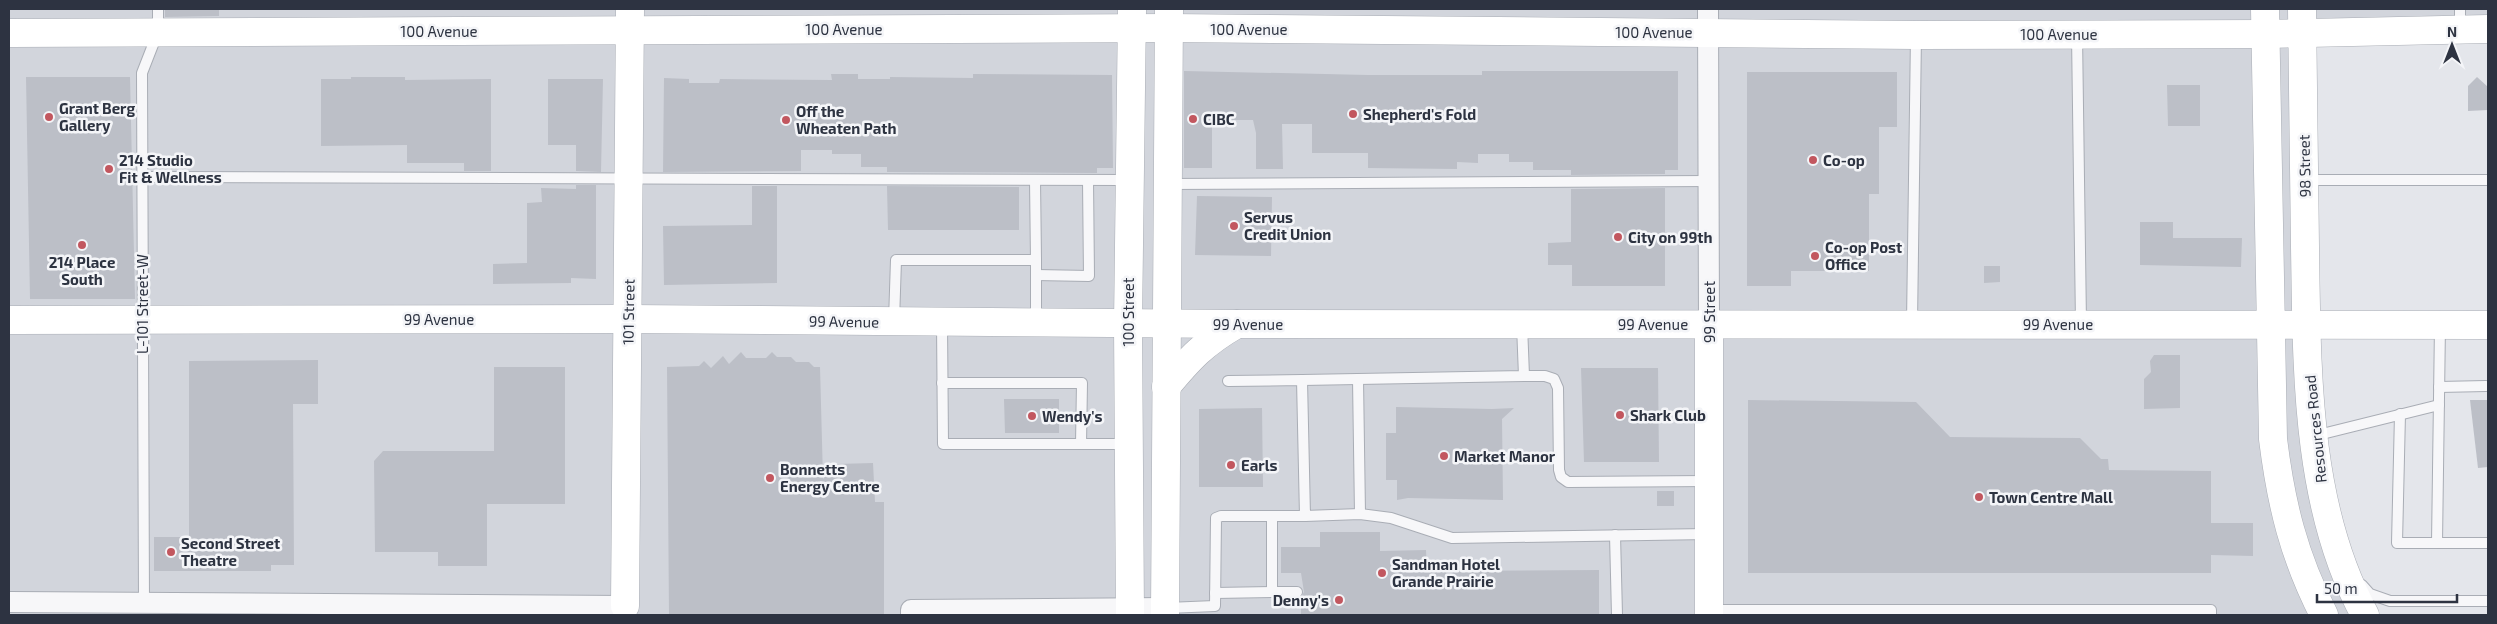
<svg xmlns="http://www.w3.org/2000/svg" width="2497" height="624" font-family="'Exo 2',sans-serif">
  <rect width="100%" height="100%" fill="#e4e6eb"/>
  <polygon fill="#d2d5dc" points="9,9 2488,9 2488,29 2302,32 2315,457 2365,615 9,615"/>
  <g fill="#bcbfc7">
    <polygon points="165,9 219,9 219,16 165,17"/>
    <polygon points="1184,71 1368,75 1482,75 1482,71 1678,71 1678,170 1665,170 1665,174 1571,175 1571,170 1533,170 1533,162 1509,162 1509,154 1478,154 1478,163 1457,162 1457,169 1368,168 1368,153 1312,153 1312,124 1282,124 1283,169 1256,169 1256,133 1253,120 1212,120 1212,168 1184,168"/>
    <polygon points="1747,72 1897,72 1897,127 1879,127 1879,194 1869,194 1869,271 1791,271 1791,286 1747,286"/>
    <polygon points="831,74 858,74 858,79 890,79 890,77 973,78 973,74 1112,75 1113,168 1097,168 1097,173 887,172 887,167 861,167 861,154 832,154 832,150 801,150 801,171 663,172 664,78 689,79 689,83 719,83 720,79 832,80"/>
    <polygon points="26,77 130,77 135,299 30,299"/>
    <polygon points="351,77 405,77 405,80 491,79 491,171 464,171 464,163 407,163 407,145 321,146 321,79 351,79"/>
    <polygon points="2477,77 2488,87 2488,110 2468,111 2468,86"/>
    <polygon points="548,79 603,79 601,172 576,171 576,145 548,145"/>
    <polygon points="2167,85 2200,85 2200,126 2168,126"/>
    <polygon points="576,185 596,185 596,279 571,278 571,283 493,284 493,264 527,263 527,203 542,202 541,188 576,189"/>
    <polygon points="752,186 777,186 777,283 664,285 663,226 752,225"/>
    <polygon points="887,186 1019,187 1019,230 888,230"/>
    <polygon points="1665,188 1665,286 1572,286 1572,265 1548,265 1548,243 1571,242 1571,189"/>
    <polygon points="1197,196 1272,197 1271,256 1195,255"/>
    <polygon points="2140,222 2173,222 2173,238 2242,238 2241,267 2140,265"/>
    <polygon points="1984,266 2000,266 2000,282 1984,283"/>
    <polygon points="741,352 746,358 766,358 772,352 777,357 791,357 796,362 809,362 814,367 820,367 823,479 837,464 873,463 875,502 884,502 884,615 669,615 667,367 699,366 704,361 711,368 723,356 729,364"/>
    <polygon points="2154,355 2180,355 2180,408 2144,409 2144,379 2151,372 2150,361"/>
    <polygon points="318,360 318,404 293,404 294,565 271,565 271,571 154,571 154,537 189,537 189,361"/>
    <polygon points="494,367 565,367 565,504 487,504 487,566 438,566 438,552 375,552 374,461 383,451 494,451"/>
    <polygon points="1581,368 1658,368 1659,462 1584,462"/>
    <polygon points="1004,399 1059,399 1059,433 1005,433"/>
    <polygon points="1748,400 1916,402 1950,437 2080,438 2101,459 2108,459 2109,470 2211,471 2211,523 2253,523 2253,556 2211,555 2211,573 1748,573"/>
    <polygon points="2470,400 2488,400 2488,467 2478,468"/>
    <polygon points="1396,407 1492,409 1514,408 1502,419 1503,500 1408,498 1397,500 1397,480 1386,480 1386,433 1396,433"/>
    <polygon points="1262,408 1263,487 1199,487 1199,409"/>
    <rect x="1657" y="491" width="17" height="15"/>
    <polygon points="1320,532 1380,532 1380,551 1426,550 1427,571 1599,570 1599,615 1301,615 1301,597 1304,592 1301,573 1281,573 1281,547 1320,547"/>
  </g>
  <g fill="none" stroke-linecap="round" stroke-linejoin="round">
    <g stroke="#a9adb5" stroke-width="12">
      <g id="lane">
        <polyline points="2460,28 2460,9"/>
        <polyline points="2077,35 2081,323"/>
        <polyline points="142,177 1128,180"/>
        <polyline points="2305,180 2488,180"/>
        <polyline points="1169,184 1709,181"/>
        <polyline points="1036,275 1089,276 1088,180"/>
        <polyline points="894,321 896,260 1036,260 1035,180"/>
        <polyline points="1036,321 1036,260"/>
        <polyline points="942,323 943,444 1127,444"/>
        <polyline points="1912,323 1916,35"/>
        <polyline points="2440,325 2437,543 2488,543"/>
        <polyline points="1524,376 1545,376 1554,379 1558,388 1559,470 1561,477 1568,482 1709,481"/>
        <polyline points="1358,379 1360,514"/>
        <polyline points="1302,380 1524,376 1522,325"/>
        <polyline points="1228,381 1302,380 1305,516 1360,514 1391,518 1452,538 1708,534"/>
        <polyline points="942,383 1082,383 1081,444"/>
        <polyline points="2439,387 2486,386"/>
        <polyline points="2400,414 2397,543 2437,543"/>
        <polyline points="2314,436 2439,405"/>
        <polyline points="1272,516 1272,592 1297,592"/>
        <polyline points="1615,535 1617,615"/>
        <polyline points="2362,585 2370,594 2390,601 2488,601"/>
        <polyline points="1215,593 1272,592"/>
        <polyline points="144,603 142,73 158,32 158,9"/>
        <polyline points="1167,608 1215,606 1216,518 1221,516 1305,516"/>
        <polyline points="1710,610 2211,610 2211,615"/>
      </g>
    </g>
    <g stroke="#a9adb5" stroke-width="22">
      <g id="street">
        <polyline points="1708,9 1709,325"/>
        <polyline points="9,602 625,606 625,615"/>
        <polyline points="911,615 911,610 1166,608"/>
      </g>
    </g>
    <g stroke="#a9adb5" stroke-width="29">
      <g id="secondary">
        <path d="M2265 9 2273 439C2281 504 2294 557 2324 615"/>
        <path d="M2302 9C2303 88 2304 167 2305 247 2307 368 2305 506 2365 615"/>
        <polyline points="9,33 1169,28 1916,35 2265,34 2488,29"/>
        <polyline points="9,320 627,319 1237,324 2488,325"/>
        <polyline points="1709,325 1709,615"/>
        <path d="M1166 387C1190 358 1204 343 1237 324"/>
        <polyline points="625,606 630,9"/>
        <polyline points="1130,615 1128,324 1132,10"/>
        <polyline points="1165,615 1169,10"/>
      </g>
    </g>
    <use href="#lane" stroke="#f7f7f9" stroke-width="10"/>
    <use href="#street" stroke="#f7f7f9" stroke-width="20"/>
    <use href="#secondary" stroke="#fff" stroke-width="28"/>
  </g>
  <g fill="#c2575f" stroke="#f4f5f8" stroke-width="2">
    <circle cx="1353" cy="114" r="5"/>
    <circle cx="49" cy="117" r="5"/>
    <circle cx="1193" cy="119" r="5"/>
    <circle cx="786" cy="120" r="5"/>
    <circle cx="1813" cy="160" r="5"/>
    <circle cx="109" cy="169" r="5"/>
    <circle cx="1234" cy="226" r="5"/>
    <circle cx="1618" cy="237" r="5"/>
    <circle cx="82" cy="245" r="5"/>
    <circle cx="1815" cy="256" r="5"/>
    <circle cx="1620" cy="415" r="5"/>
    <circle cx="1032" cy="416" r="5"/>
    <circle cx="1444" cy="456" r="5"/>
    <circle cx="1231" cy="465" r="5"/>
    <circle cx="770" cy="478" r="5"/>
    <circle cx="1979" cy="497" r="5"/>
    <circle cx="171" cy="552" r="5"/>
    <circle cx="1382" cy="573" r="5"/>
    <circle cx="1339" cy="600" r="5"/>
  </g>
  <g text-anchor="middle" dominant-baseline="central" stroke-width="5" stroke-linejoin="round" paint-order="stroke">
    <g font-size="15" fill="#2d3341" stroke="#f4f5f8">
      <text x="844" y="29">100 Avenue</text>
      <text x="1249" y="29">100 Avenue</text>
      <text x="439" y="31">100 Avenue</text>
      <text x="1654" y="32">100 Avenue</text>
      <text x="2059" y="34">100 Avenue</text>
      <text transform="translate(2304 166) rotate(-91)">98 Street</text>
      <text transform="translate(142 304) rotate(-90)">L-101 Street-W</text>
      <text transform="translate(628 312) rotate(-89)">101 Street</text>
      <text transform="translate(1128 312) rotate(-90)">100 Street</text>
      <text transform="translate(1709 312) rotate(-90)">99 Street</text>
      <text x="439" y="319">99 Avenue</text>
      <text transform="translate(844 321) rotate(1)">99 Avenue</text>
      <text x="1248" y="324">99 Avenue</text>
      <text x="1653" y="324">99 Avenue</text>
      <text x="2058" y="324">99 Avenue</text>
      <text transform="translate(2315 429) rotate(-96)">Resources Road</text>
    </g>
    <g font-size="15" font-weight="bold" fill="#2d3341" stroke="#f4f5f8" text-anchor="start">
      <text x="59" y="108">Grant Berg<tspan x="59" dy="17">Gallery</tspan></text>
      <text x="796" y="111">Off the<tspan x="796" dy="17">Wheaten Path</tspan></text>
      <text x="1363" y="114">Shepherd's Fold</text>
      <text x="1203" y="119">CIBC</text>
      <text x="119" y="160">214 Studio<tspan x="119" dy="17">Fit &amp; Wellness</tspan></text>
      <text x="1823" y="160">Co-op</text>
      <text x="1244" y="217">Servus<tspan x="1244" dy="17">Credit Union</tspan></text>
      <text x="1628" y="237">City on 99th</text>
      <text x="1825" y="247">Co-op Post<tspan x="1825" dy="17">Office</tspan></text>
      <text x="82" y="262" text-anchor="middle">214 Place<tspan x="82" dy="17">South</tspan></text>
      <text x="1630" y="415">Shark Club</text>
      <text x="1042" y="416">Wendy's</text>
      <text x="1454" y="456">Market Manor</text>
      <text x="1241" y="465">Earls</text>
      <text x="780" y="469">Bonnetts<tspan x="780" dy="17">Energy Centre</tspan></text>
      <text x="1989" y="497">Town Centre Mall</text>
      <text x="181" y="543">Second Street<tspan x="181" dy="17">Theatre</tspan></text>
      <text x="1392" y="564">Sandman Hotel<tspan x="1392" dy="17">Grande Prairie</tspan></text>
      <text x="1329" y="600" text-anchor="end">Denny's</text>
    </g>
  </g>
  <rect width="2497" height="624" fill="none" stroke="#2d3341" stroke-width="20"/>
  <g transform="translate(2452 45)" stroke="#f4f5f8" stroke-width="4" paint-order="stroke">
  <path d="M0-4L9 19L0 12L-9 19Z" fill="#2d3341"/>
  <text y="-8" font-size="14" font-weight="bold" text-anchor="middle" fill="#2d3341">N</text>
  </g>
  <path d="M2317 594v8h140v-8" fill="none" stroke="#2d3341" stroke-width="2.5"/>
  <text x="2324" y="594" font-size="15" fill="#2d3341" stroke="#f4f5f8" stroke-width="4" paint-order="stroke">50 m</text>
</svg>
